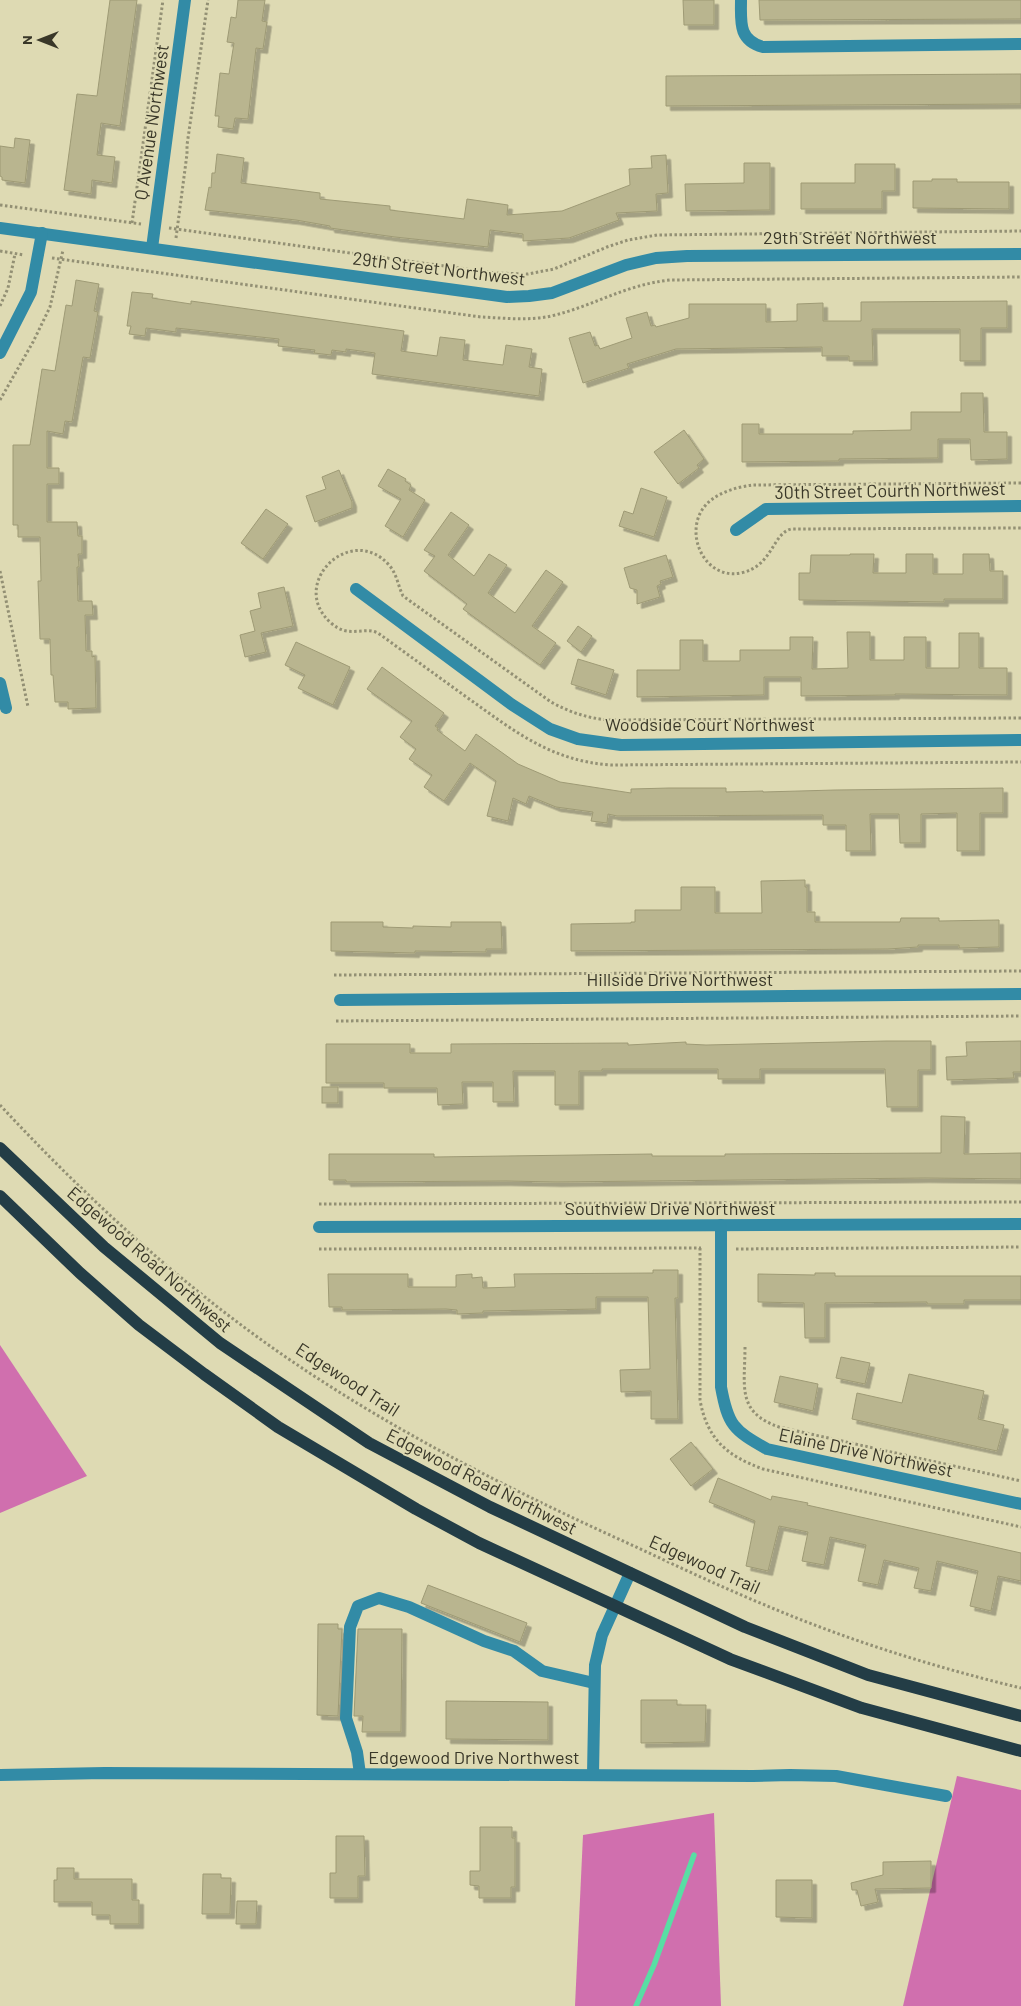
<svg xmlns="http://www.w3.org/2000/svg" width="1021" height="2006" font-family="Barlow,sans-serif">
  <defs>
    <filter id="shadow"><feDropShadow dx="4.5" dy="4.5" stdDeviation="0" flood-color="#0004"/></filter>
  </defs>
  <rect width="100%" height="100%" fill="#dedab3"/>
  <g fill="#d06fae">
    <polygon points="0,1345 87,1476 0,1513"/>
    <polygon points="957,1776 1021,1790 1021,2006 903,2006"/>
    <polygon points="714,1813 721,2006 575,2006 583,1835"/>
  </g>
  <g fill="none" stroke-linecap="round" stroke-linejoin="round">
    <polyline stroke="#58dea4" stroke-width="5.5" points="636,2006 654,1965 694,1855"/>
  </g>
  <g fill="#b9b58f" stroke="#9e9a75" filter="url(#shadow)">
    <polygon points="110,0 137,0 120,126 101,123 97,155 115,157 112,183 92,180 91,194 64,190 77,94 97,96"/>
    <polygon points="238,0 265,0 262,21 267,22 263,49 256,48 248,119 235,118 233,129 218,127 219,116 215,116 220,73 229,74 234,43 227,42 231,17 236,18"/>
    <polygon points="683,0 714,0 714,25 684,25"/>
    <polygon points="759,0 1021,0 1021,19 760,20"/>
    <polygon points="1021,74 1021,104 666,106 666,76"/>
    <polygon points="15,138 30,140 25,183 2,180 2,177 0,176 0,146 14,148"/>
    <polygon points="217,154 244,158 241,183 320,193 320,199 390,206 390,210 464,219 467,199 508,205 507,215 562,211 630,185 629,169 652,168 651,156 666,155 668,193 656,194 657,211 616,213 619,220 569,238 523,241 523,234 490,230 488,247 395,237 330,228 330,226 296,220 205,210 209,187 211,188 212,173 215,173"/>
    <polygon points="744,163 770,163 770,210 686,211 685,184 744,183"/>
    <polygon points="855,164 895,164 895,191 882,191 882,209 801,209 801,183 855,183"/>
    <polygon points="932,179 957,179 957,182 1009,182 1009,209 913,208 913,181 932,181"/>
    <polygon points="76,280 99,284 94,311 98,312 90,358 83,357 72,422 65,421 63,434 47,431 47,468 59,468 59,484 47,484 47,522 77,522 78,536 82,536 82,554 78,554 79,567 77,567 78,601 92,601 93,615 85,615 86,651 92,651 92,657 95,656 96,708 68,709 68,702 55,702 53,675 51,675 50,639 40,639 38,581 41,581 40,537 18,537 18,525 13,525 13,445 30,445 42,369 55,371 66,305 72,306"/>
    <polygon points="132,292 153,294 152,298 191,304 191,301 404,331 401,351 437,356 440,337 465,340 463,360 503,365 506,345 532,349 529,367 542,369 539,396 372,374 375,353 346,349 346,352 332,350 331,355 314,353 315,350 278,346 279,339 176,328 176,332 146,328 145,336 129,334 131,326 127,326"/>
    <polygon points="1007,301 1007,328 981,328 981,361 960,361 960,329 872,329 873,361 849,361 849,356 822,356 822,347 676,349 627,364 629,368 583,383 569,338 590,332 595,346 598,345 600,349 632,338 626,318 647,312 651,326 655,325 656,327 689,318 689,304 766,304 766,322 797,321 797,304 823,303 823,321 861,321 861,302"/>
    <polygon points="961,393 983,393 984,432 1007,432 1007,459 971,460 970,439 938,439 938,458 839,459 839,461 742,462 742,424 759,424 759,434 853,434 853,431 911,430 911,412 961,412"/>
    <polygon points="684,430 704,459 697,465 699,468 678,484 654,452"/>
    <polygon points="388,469 406,479 405,481 411,485 409,490 425,500 403,537 385,526 401,499 378,486"/>
    <polygon points="339,470 352,502 352,508 315,522 306,496 326,489 322,477"/>
    <polygon points="641,488 667,497 654,537 619,526 624,511 633,514"/>
    <polygon points="266,509 288,524 263,559 241,543"/>
    <polygon points="451,512 469,525 448,555 474,576 489,554 507,565 488,593 515,613 546,570 563,582 532,626 556,643 540,665 463,609 467,604 424,571 435,556 424,550"/>
    <polygon points="850,554 874,554 873,573 906,573 906,554 933,554 933,574 963,574 963,554 989,554 990,571 1003,571 1003,599 944,599 944,602 799,600 799,573 810,573 811,555 850,555"/>
    <polygon points="666,555 673,577 660,581 661,584 657,586 660,597 637,604 637,590 630,588 624,568"/>
    <polygon points="284,587 293,626 261,633 266,652 245,657 240,635 255,631 250,611 261,608 258,593"/>
    <polygon points="578,626 592,636 581,652 567,641"/>
    <polygon points="847,632 870,632 870,660 904,660 904,637 926,637 926,668 959,668 959,633 979,633 979,668 1007,668 1007,695 895,694 895,695 801,696 801,677 764,677 764,695 637,697 637,670 680,670 680,640 703,640 703,661 740,661 740,650 790,650 790,637 813,637 812,669 848,668"/>
    <polygon points="296,642 350,667 333,705 298,688 305,675 285,665"/>
    <polygon points="578,659 614,670 606,695 571,684"/>
    <polygon points="382,667 444,713 435,726 438,728 437,730 465,751 476,734 518,764 560,782 631,793 631,789 669,788 726,788 726,792 763,791 763,792 835,790 1003,788 1003,813 980,813 980,851 957,851 957,813 921,814 921,843 900,843 899,814 870,814 871,851 846,851 846,825 823,825 823,815 617,816 608,814 607,823 591,821 593,812 556,807 529,796 526,804 513,798 508,821 487,816 496,781 470,763 444,801 424,787 432,775 409,759 416,749 400,737 412,721 367,689"/>
    <polygon points="805,880 805,887 807,887 807,912 815,912 815,922 900,922 901,918 939,918 939,921 999,920 999,947 959,948 959,945 918,945 918,947 888,949 571,951 571,924 631,923 631,922 635,922 635,910 681,910 681,887 715,887 715,913 762,913 761,881"/>
    <polygon points="331,922 383,922 383,927 413,928 413,926 451,927 451,922 501,922 502,949 486,949 486,952 415,951 415,953 331,951"/>
    <polygon points="886,1041 931,1041 931,1070 918,1070 918,1107 887,1107 885,1069 760,1069 760,1079 718,1079 718,1069 602,1069 602,1071 579,1071 579,1105 555,1105 555,1071 513,1071 514,1102 493,1102 493,1082 462,1082 463,1104 438,1105 437,1088 384,1088 384,1083 326,1083 326,1044 410,1044 410,1053 451,1053 451,1044 628,1043 628,1045 686,1042 686,1044 706,1045"/>
    <polygon points="1021,1041 1021,1072 1013,1072 1014,1078 947,1080 946,1057 967,1056 966,1042"/>
    <rect x="322" y="1087" width="16" height="16"/>
    <polygon points="941,1116 965,1117 964,1154 1021,1153 1021,1179 925,1178 557,1182 506,1181 346,1182 346,1180 329,1180 329,1154 434,1154 434,1157 652,1154 652,1156 725,1156 725,1154 941,1153"/>
    <polygon points="653,1270 678,1270 678,1298 675,1298 678,1419 651,1419 651,1391 621,1392 620,1370 650,1369 648,1297 596,1297 596,1309 483,1311 483,1313 457,1314 457,1310 446,1309 342,1310 342,1307 329,1307 328,1274 408,1274 408,1287 456,1287 456,1275 472,1274 472,1278 482,1277 483,1288 515,1287 514,1274 653,1273"/>
    <polygon points="815,1273 835,1273 835,1276 1021,1276 1021,1300 964,1300 964,1304 927,1304 927,1302 825,1303 825,1338 805,1338 804,1303 758,1302 758,1274 815,1275"/>
    <polygon points="841,1357 870,1363 865,1384 836,1378"/>
    <polygon points="909,1374 984,1391 978,1419 1004,1425 997,1451 852,1419 857,1393 902,1403"/>
    <polygon points="780,1376 818,1384 813,1411 774,1402"/>
    <polygon points="691,1442 713,1469 691,1486 670,1459"/>
    <polygon points="718,1478 771,1500 772,1496 808,1503 807,1505 1021,1553 1021,1581 998,1576 991,1611 970,1606 978,1571 937,1561 931,1591 914,1588 919,1568 884,1560 878,1585 858,1581 866,1545 830,1537 824,1565 802,1561 808,1532 779,1526 768,1571 746,1566 755,1521 709,1502"/>
    <polygon points="428,1585 527,1623 520,1642 421,1603"/>
    <polygon points="318,1624 338,1624 338,1629 342,1629 338,1716 317,1715"/>
    <polygon points="358,1629 402,1629 401,1732 362,1732 363,1716 354,1716"/>
    <polygon points="641,1700 677,1700 677,1705 706,1705 705,1742 641,1743"/>
    <polygon points="446,1701 548,1702 548,1740 446,1739"/>
    <polygon points="480,1827 512,1827 512,1838 515,1838 515,1887 511,1887 511,1898 479,1898 479,1886 470,1885 470,1871 480,1871"/>
    <polygon points="336,1836 364,1836 365,1876 358,1876 358,1898 330,1898 330,1873 336,1873"/>
    <polygon points="931,1861 931,1888 875,1889 878,1902 861,1906 857,1890 852,1890 851,1883 883,1875 883,1862"/>
    <polygon points="57,1868 74,1868 74,1879 132,1879 132,1900 139,1900 139,1924 110,1924 110,1915 92,1915 92,1902 54,1902 54,1880 57,1880"/>
    <polygon points="203,1874 221,1874 221,1878 231,1878 230,1914 202,1914"/>
    <polygon points="776,1880 812,1880 812,1918 776,1917"/>
    <polygon points="237,1901 257,1901 256,1924 236,1924"/>
  </g>
  <g fill="none" stroke-linecap="round" stroke-linejoin="round">
    <g stroke="#939074" stroke-width="3" stroke-dasharray="2.5 2.5" stroke-linecap="butt">
      <polyline points="0,205 141,224"/>
      <polyline points="132,223 163,0"/>
      <polyline points="169,228 495,273 528,274 554,269 607,247 628,240 657,235 1021,231"/>
      <polyline points="176,238 187,154 187,145 208,0"/>
      <polyline points="0,251 24,255"/>
      <path d="M52 258 481 317C504 318 529 321 551 316 594 306 624 285 670 280L1021 277"/>
      <polyline points="0,306 8,288 15,254"/>
      <polyline points="0,400 33,342 50,307 63,250"/>
      <path d="M1021 483 753 485C735 487 712 494 702 510 685 537 706 580 741 573 773 566 772 534 791 529L1021 528"/>
      <polyline points="0,571 28,707"/>
      <path d="M1021 718 608 720C587 718 569 712 551 702L403 596C398 586 397 574 389 565 351 522 287 584 331 623 349 639 363 626 378 633 407 654 436 675 465 696 513 730 550 761 611 765L1021 762"/>
      <polyline points="334,975 1021,971"/>
      <polyline points="336,1021 1021,1016"/>
      <path d="M0 1105C91 1203 191 1294 302 1368 407 1438 519 1494 634 1546 677 1566 721 1587 765 1605 847 1640 934 1667 1021 1688"/>
      <polyline points="319,1204 1021,1202"/>
      <path d="M700 1248V1400C707 1439 727 1456 763 1469L1021 1527"/>
      <polyline points="319,1249 701,1248"/>
      <polyline points="736,1249 1021,1247"/>
      <path d="M745 1347C745 1386 736 1412 779 1427L1021 1481"/>
    </g>
    <g stroke="#328ba6" stroke-width="12">
      <path d="M741 0C741 22 738 40 763 47L1021 44"/>
      <polyline points="0,228 507,297 529,296 552,293 626,265 656,258 687,256 1021,254"/>
      <polyline points="152,248 185,0"/>
      <polyline points="0,353 31,292 42,233"/>
      <polyline points="736,530 766,509 1021,506"/>
      <polyline points="356,589 511,704 550,729 578,739 621,745 1021,740"/>
      <polyline points="0,683 6,708"/>
      <polyline points="340,1000 1021,994"/>
      <path d="M721 1225V1387C728 1425 733 1430 767 1449L1021 1504"/>
      <polyline points="319,1227 1021,1224"/>
      <polyline points="360,1774 357,1752 346,1718 350,1627 358,1606 379,1598 409,1607 484,1641 514,1651 542,1671 594,1683"/>
      <polyline points="593,1774 595,1665 602,1635 630,1573"/>
      <polyline points="0,1775 105,1773 753,1776 790,1775 836,1776 946,1796"/>
    </g>
    <g stroke="#233d46" stroke-width="12">
      <polyline points="0,1148 104,1247 220,1343 369,1443 490,1507 745,1627 868,1675 1021,1716"/>
      <polyline points="0,1196 80,1273 139,1325 204,1374 278,1427 416,1509 479,1543 730,1659 862,1708 1021,1751"/>
    </g>
  </g>
  <g text-anchor="middle" dominant-baseline="central" stroke-width="4" stroke-linejoin="round" paint-order="stroke">
    <g font-size="18" fill="#393728" stroke="#dedab3">
      <text transform="translate(151 122) rotate(-82)">Q Avenue Northwest</text>
      <text x="850" y="237">29th Street Northwest</text>
      <text transform="translate(439 268) rotate(7)">29th Street Northwest</text>
      <text transform="translate(890 490) rotate(-1)">30th Street Courth Northwest</text>
      <text x="710" y="724">Woodside Court Northwest</text>
      <text x="680" y="979">Hillside Drive Northwest</text>
      <text x="670" y="1208">Southview Drive Northwest</text>
      <text transform="translate(150 1259) rotate(41)">Edgewood Road Northwest</text>
      <text transform="translate(348 1379) rotate(33)">Edgewood Trail</text>
      <text transform="translate(866 1452) rotate(12)">Elaine Drive Northwest</text>
      <text transform="translate(482 1481) rotate(27)">Edgewood Road Northwest</text>
      <text transform="translate(705 1564) rotate(24)">Edgewood Trail</text>
      <text x="474" y="1757">Edgewood Drive Northwest</text>
    </g>
  </g>
  <g transform="translate(40 40) rotate(270)" stroke="#dedab3" stroke-width="4" paint-order="stroke">
  <path d="M0-4L9 19L0 12L-9 19Z" fill="#393728"/>
  <text y="-8" font-size="14" font-weight="bold" text-anchor="middle" fill="#393728">N</text>
  </g>
</svg>
